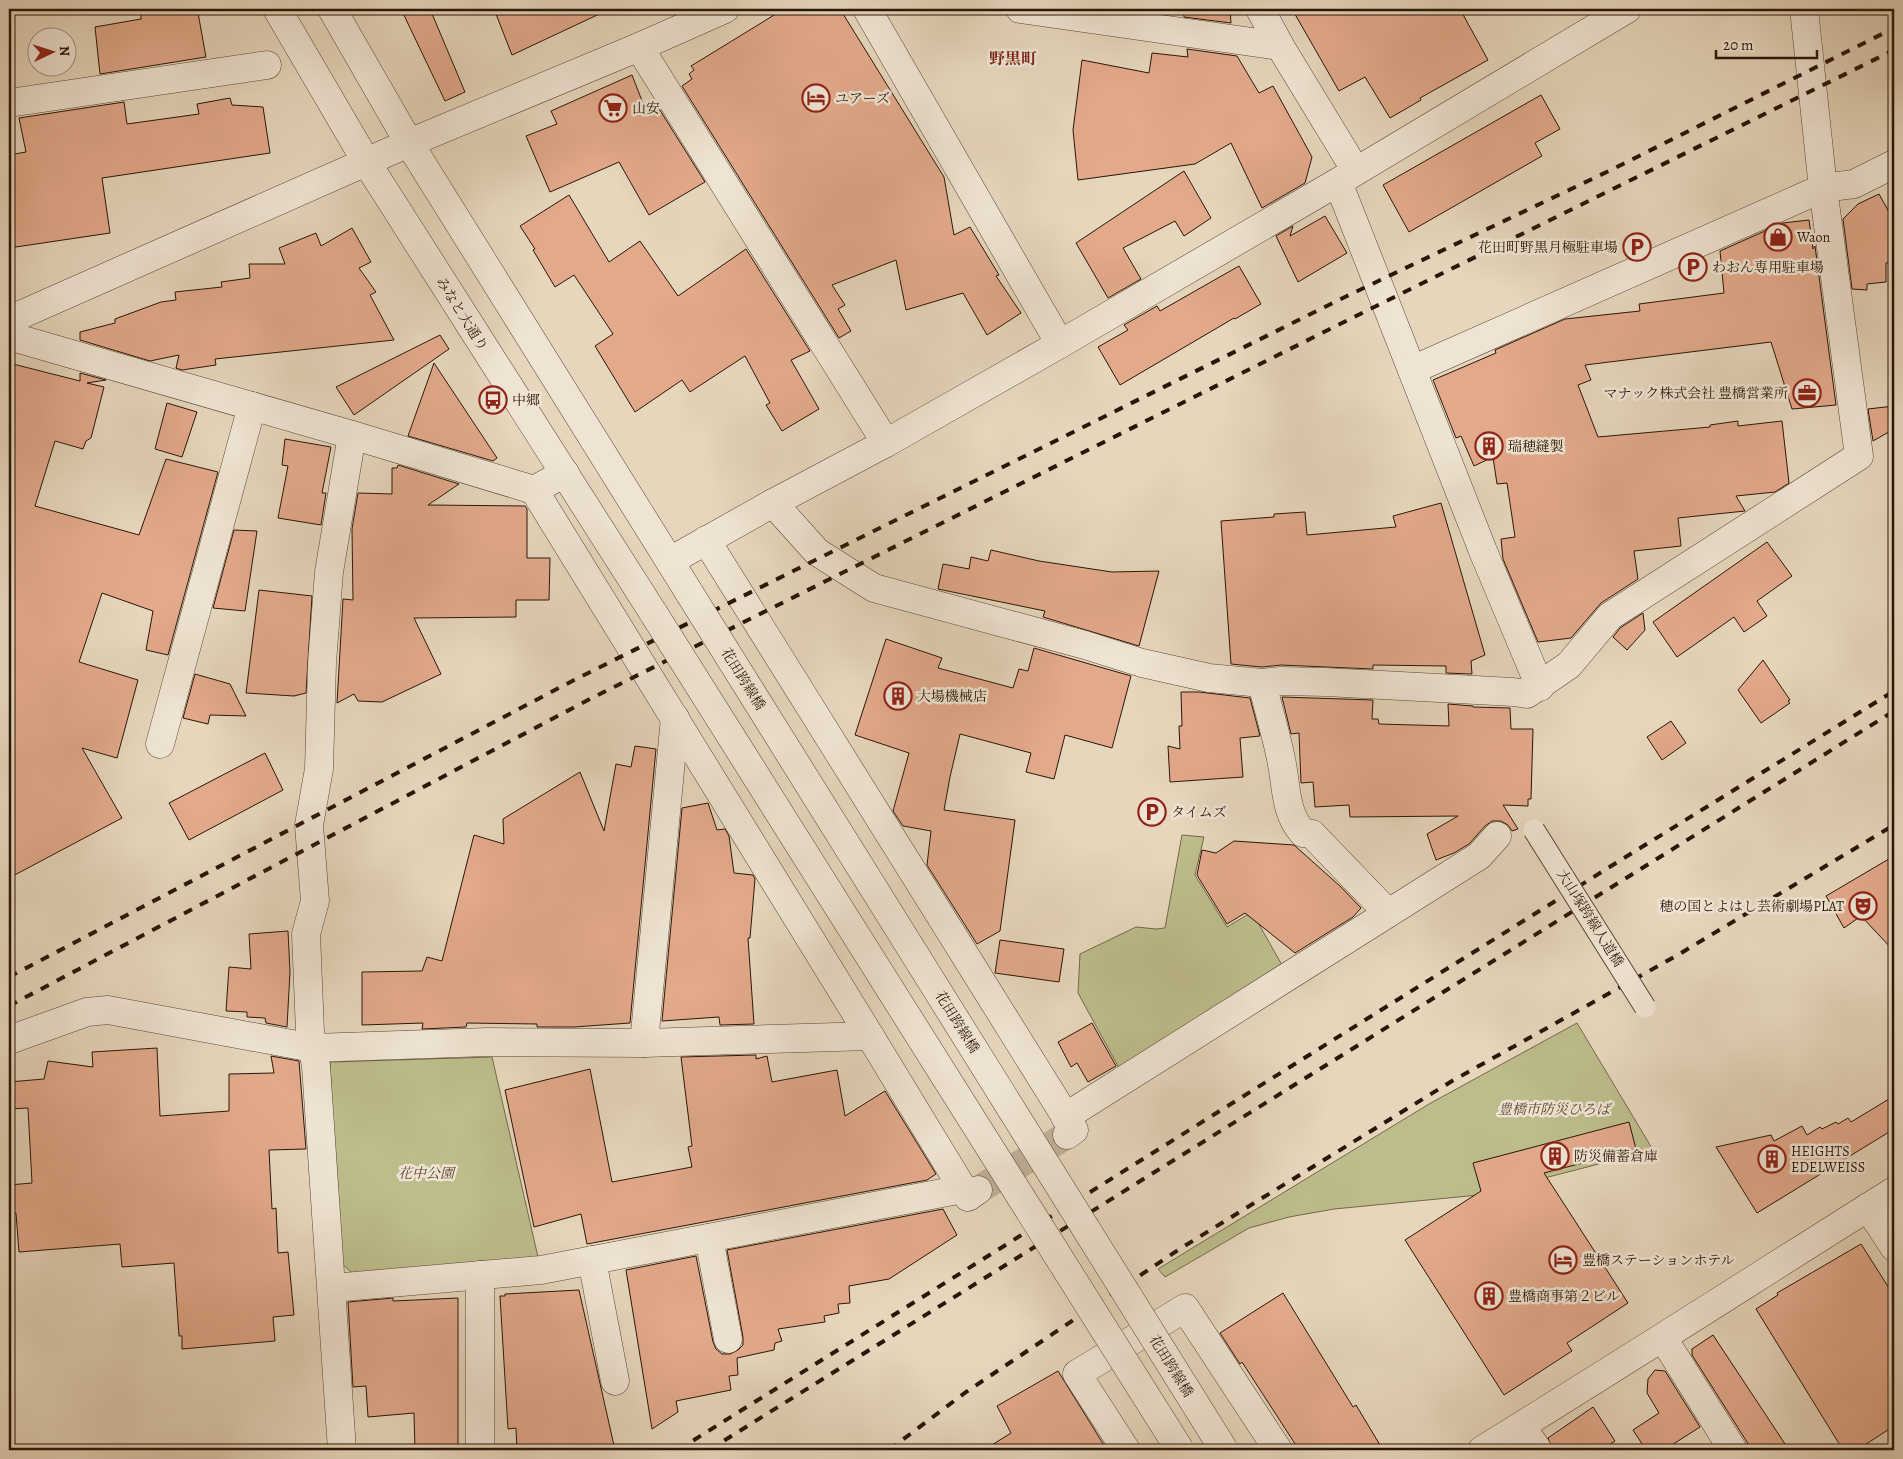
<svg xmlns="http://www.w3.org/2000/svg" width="1903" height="1459" font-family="Alegreya,'Noto Serif JP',serif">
  <rect width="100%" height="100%" fill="#e6d6bc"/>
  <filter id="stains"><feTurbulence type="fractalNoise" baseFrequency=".004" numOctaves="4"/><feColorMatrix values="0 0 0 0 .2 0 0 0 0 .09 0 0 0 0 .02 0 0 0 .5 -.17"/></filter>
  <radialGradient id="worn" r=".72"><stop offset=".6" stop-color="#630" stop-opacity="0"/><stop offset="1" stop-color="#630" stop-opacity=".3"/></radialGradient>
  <g fill="#bdbc8b" stroke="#746849">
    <polygon points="1182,835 1204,837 1195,875 1227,927 1252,912 1282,965 1119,1068 1078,993 1080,954 1136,927 1156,929 1165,928"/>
    <polygon points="1577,1023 1653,1150 1479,1195 1334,1209 1289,1217 1249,1228 1165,1277 1158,1269 1429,1104"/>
    <polygon points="492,1057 538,1257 352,1273 339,1261 330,1062"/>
  </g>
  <g fill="#e2a98b" stroke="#2a1507">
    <polygon points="160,9 175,9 176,14 198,13 206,57 100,74 95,27 141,19 141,12"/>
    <polygon points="401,9 430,9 465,92 445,101"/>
    <polygon points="494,9 610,9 512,55"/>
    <polygon points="784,9 840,9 944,177 954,235 970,227 999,275 996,276 1021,313 987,335 963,293 906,310 896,260 832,285 845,305 838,309 851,331 839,338 682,86 692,79 689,74 694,70 691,66"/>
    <polygon points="1183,9 1230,9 1231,23 1184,17"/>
    <polygon points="1292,9 1460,9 1488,60 1420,98 1421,100 1390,118 1365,77 1339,91"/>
    <polygon points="1187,49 1237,56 1259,93 1273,86 1312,157 1305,183 1262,208 1231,143 1195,164 1078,180 1073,130 1082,60 1149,73 1152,53 1188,57"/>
    <polygon points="632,75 646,111 656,104 705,182 649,215 619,162 550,192 526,136 557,124 551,111"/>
    <polygon points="1541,95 1560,129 1535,143 1542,156 1409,232 1383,185"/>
    <polygon points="230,98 232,105 263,107 270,153 102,178 110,233 9,248 9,155 26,152 19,118 124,102 127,124 199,114 197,104"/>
    <polygon points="1184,171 1211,218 1184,236 1175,221 1123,248 1141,279 1108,298 1076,243"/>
    <polygon points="1879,194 1894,221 1894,262 1886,263 1886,282 1867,284 1867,290 1852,289 1843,219 1858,204"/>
    <polygon points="569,195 609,262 640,241 678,296 746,249 810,351 791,360 819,409 782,431 766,405 770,403 745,356 690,392 682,380 635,412 595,346 613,334 574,275 555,287 533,250 535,249 520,226"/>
    <polygon points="1325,216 1347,253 1298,282 1276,236 1293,226 1290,236"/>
    <polygon points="1809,220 1813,249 1815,246 1836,405 1792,409 1771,342 1585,365 1591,380 1578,385 1598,437 1710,427 1710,425 1738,421 1738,426 1782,421 1789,483 1775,492 1736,496 1745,511 1678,518 1681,546 1634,551 1638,579 1601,603 1571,638 1538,642 1503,559 1501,539 1515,537 1507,483 1497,484 1493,457 1474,466 1461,436 1456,438 1433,380 1496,353 1495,350 1565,319 1640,311 1639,304 1724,293 1720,251 1783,223"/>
    <polygon points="352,228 371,262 359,268 376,292 370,295 394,340 215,359 216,365 182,370 176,368 179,355 150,361 80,340 80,332 115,323 115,319 161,302 176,300 175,292 222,287 221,282 250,278 249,264 285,264 279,248 316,233 321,246"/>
    <polygon points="1239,266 1261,304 1235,319 1234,318 1120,385 1098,347 1128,330 1124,325 1157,306 1160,311"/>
    <polygon points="440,335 449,349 354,415 336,387"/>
    <polygon points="9,363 80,381 80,373 106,380 87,383 104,387 91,438 86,441 83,449 55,441 35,506 139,535 166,459 218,472 168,655 146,650 153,611 102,593 79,662 138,680 117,758 82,748 122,818 9,878"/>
    <polygon points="434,363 497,458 493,461 408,436"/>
    <polygon points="167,403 197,412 182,457 155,449"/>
    <polygon points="1894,406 1894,429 1873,441 1868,409"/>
    <polygon points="285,439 331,447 322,493 326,493 321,525 278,518 288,466 282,465"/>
    <polygon points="398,465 459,484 428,505 525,506 527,509 527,558 550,558 549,600 516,600 516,617 414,618 441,674 382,702 358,701 354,694 337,703 343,599 353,600 352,529 358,493 392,494 392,468 397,468"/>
    <polygon points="1441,503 1485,655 1471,661 1472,674 1446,673 1446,666 1373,665 1373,669 1281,665 1262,667 1231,664 1221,521 1274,517 1274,514 1305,512 1307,535 1396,527 1393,516"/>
    <polygon points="234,530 257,531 245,611 213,608"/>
    <polygon points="1767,542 1792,576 1757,601 1767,616 1744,632 1734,617 1677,657 1653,622"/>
    <polygon points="991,550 1039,561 1112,572 1159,571 1139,646 1043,617 1045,611 938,589 943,564 969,569 971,557 988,561"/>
    <polygon points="259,590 312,596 306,693 294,696 246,693"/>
    <polygon points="1643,613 1645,630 1627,650 1613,637 1620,628"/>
    <polygon points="886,639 942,658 938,668 1013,688 1019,669 1028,671 1034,648 1131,676 1112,748 1065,735 1054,779 1026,772 1031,753 960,734 950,777 944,810 1015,820 1000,931 977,944 927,865 931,831 903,826 893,811 909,753 855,735"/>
    <polygon points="1763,660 1790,700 1788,701 1790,703 1761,723 1738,690"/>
    <polygon points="195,674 230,684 246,716 210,715 208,724 183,718"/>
    <polygon points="1181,692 1199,692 1250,698 1260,736 1240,738 1243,777 1170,782 1168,746 1180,749 1179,726 1182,726"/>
    <polygon points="1282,697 1373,700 1372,719 1378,719 1379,724 1449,726 1448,704 1473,706 1473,707 1510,708 1511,729 1533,729 1531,799 1528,799 1528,806 1503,805 1518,829 1512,831 1508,825 1501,821 1492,821 1485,826 1469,844 1454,853 1436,860 1427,834 1458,816 1350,817 1349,805 1315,807 1313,782 1301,783 1299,733 1291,734"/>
    <polygon points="1671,721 1686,743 1662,760 1647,737"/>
    <polygon points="635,746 656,749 630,1023 574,1027 537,1027 537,1024 467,1023 466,1027 422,1029 423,1023 362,1025 362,972 422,971 427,957 442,961 474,835 504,844 503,819 580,772 604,831 616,764 631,767"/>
    <polygon points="265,753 283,790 189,840 169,803"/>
    <polygon points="708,803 717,830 725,829 729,836 734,873 753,875 755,879 750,938 748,938 754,1024 720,1025 719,1017 662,1021 682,808"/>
    <polygon points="1234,841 1294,845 1341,887 1361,908 1353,917 1295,953 1245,913 1227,924 1197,875 1202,850 1216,853"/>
    <polygon points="1894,856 1894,951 1861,916 1844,928 1826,896"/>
    <polygon points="288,931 290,972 287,1027 266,1023 265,1018 247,1017 247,1012 226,1011 229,967 251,969 249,934"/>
    <polygon points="1000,940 1064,949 1059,982 995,973"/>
    <polygon points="1092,1023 1116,1066 1088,1082 1077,1063 1071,1067 1058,1042"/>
    <polygon points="157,1048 160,1116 229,1111 229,1074 274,1073 271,1056 299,1061 306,1149 269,1150 272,1209 276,1208 278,1253 288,1252 294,1315 273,1317 275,1341 182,1349 182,1336 179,1336 174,1263 122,1267 120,1244 19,1252 16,1213 9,1213 9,1185 32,1183 28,1108 9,1109 9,1082 44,1079 48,1061 93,1067 92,1052"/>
    <polygon points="756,1055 756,1059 767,1056 772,1082 837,1070 845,1116 885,1091 936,1174 927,1180 587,1244 581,1214 534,1227 505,1090 590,1069 612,1182 692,1167 688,1147 692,1146 681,1057"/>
    <polygon points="1894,1096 1894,1129 1757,1213 1716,1147 1771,1135 1774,1141 1802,1126 1807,1135 1820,1127 1822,1129 1836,1122 1838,1124 1848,1118 1851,1122"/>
    <polygon points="1629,1122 1636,1149 1544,1173 1628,1303 1567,1343 1572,1351 1504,1395 1405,1240 1481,1191 1473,1163"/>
    <polygon points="943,1209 957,1235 889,1279 849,1286 850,1303 838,1304 839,1313 824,1316 825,1322 778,1329 782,1341 775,1343 774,1350 737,1358 738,1375 729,1376 731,1390 676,1401 678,1412 652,1429 626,1270 696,1256 713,1342 716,1349 722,1354 730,1354 738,1350 743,1345 743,1337 727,1250"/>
    <polygon points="1861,1244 1894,1296 1894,1426 1857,1450 1843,1450 1756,1309 1778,1295 1777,1293"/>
    <polygon points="579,1290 615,1450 517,1450 516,1428 508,1429 500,1296 505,1296 505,1294"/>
    <polygon points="1283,1293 1353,1407 1356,1405 1383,1450 1299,1450 1242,1362 1240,1364 1220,1333"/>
    <polygon points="393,1298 393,1301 458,1298 458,1450 415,1450 414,1413 368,1417 366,1386 353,1387 348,1302"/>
    <polygon points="1713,1335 1789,1450 1752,1450 1692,1355 1692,1349"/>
    <polygon points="1655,1370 1665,1371 1700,1427 1664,1450 1646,1450 1633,1430 1659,1413 1647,1393 1648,1379"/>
    <polygon points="1058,1371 1107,1450 984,1450 1011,1433 997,1406"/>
    <polygon points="1593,1407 1615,1441 1601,1450 1553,1450 1548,1438"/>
  </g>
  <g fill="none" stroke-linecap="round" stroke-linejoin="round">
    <polyline stroke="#c0af98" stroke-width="28" stroke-dasharray="28 14" stroke-linecap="butt" points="978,1190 1067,1135"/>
    <g stroke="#594534" stroke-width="29">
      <g id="minor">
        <polyline points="867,9 1060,344"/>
        <polyline points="1020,9 1280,46"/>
        <polyline points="1260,9 1280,46 1356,171"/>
        <polyline points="639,47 886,443"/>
        <polyline points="9,103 267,65"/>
        <polyline points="1338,182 1483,551 1540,687"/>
        <polyline points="9,336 352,435 534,490 565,473"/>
        <polyline points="1412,370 1823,188 1854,184 1894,164"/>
        <polyline points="534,490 870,1036 963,1189 968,1197 978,1190"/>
        <polyline points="773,503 817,552 874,588 1085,645 1142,663 1209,678 1262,683 1281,681 1326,682 1513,692 1527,694 1569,665 1610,616 1859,456 1823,188 1804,9"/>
        <polyline points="706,540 1074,1130 1067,1135"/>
        <polyline points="670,561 773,503 886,443 1060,344 1338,182 1627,9"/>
        <path d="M1262 683C1268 708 1276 734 1281 759 1287 786 1284 812 1303 833L1312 834 1388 913"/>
        <polyline points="160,744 252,406"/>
        <polyline points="9,1040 87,1012 108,1010 313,1048 488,1042 644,1043 870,1036"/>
        <polyline points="644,1043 675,718"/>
        <polyline points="1065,1117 1479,856 1497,836"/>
        <polyline points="1868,1207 1894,1247"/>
        <polyline points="709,1238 728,1339"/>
        <polyline points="592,1260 615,1381"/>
        <polyline points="480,1275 480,1450"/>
        <polyline points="332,1288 541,1270 963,1189"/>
        <polyline points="1663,1338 1733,1450"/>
        <polyline points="1521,1426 1538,1450"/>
        <polyline points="342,1450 316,1066 310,1032 306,934 315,901 309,825 319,769 322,663 329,572 352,435"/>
        <polyline points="1126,1450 1077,1374 1185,1308 1278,1450"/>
        <path d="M1482 1450C1620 1365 1757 1277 1894 1191"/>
      </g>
    </g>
    <g stroke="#594534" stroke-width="29">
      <g id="tertiary">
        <polyline points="277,9 367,163 654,614"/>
        <polyline points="332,9 409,143 690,594"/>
        <polyline points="9,320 409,143 639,47 725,9"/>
      </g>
    </g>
    <use href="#minor" stroke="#efe4d3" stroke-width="28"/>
    <use href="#tertiary" stroke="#efe4d3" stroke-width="28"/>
    <g stroke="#2a1507" stroke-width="4" stroke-dasharray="9 9" stroke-linecap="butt">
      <polyline points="9,977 576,679 1347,296 1615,168 1894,28"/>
      <polyline points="9,1006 588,700 1352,318 1894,50"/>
      <polyline points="678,1450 1616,863 1894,691"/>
      <polyline points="709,1450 1894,711"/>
      <polyline points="889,1450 966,1392 1178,1250 1452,1081 1676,956 1894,825"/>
    </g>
    <g stroke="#594534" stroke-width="23" stroke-linecap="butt">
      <polyline id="pedestrian-bridge" points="1534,830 1645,1007"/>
    </g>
    <g stroke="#594534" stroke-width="29" stroke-linecap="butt">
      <g id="tertiary-bridge">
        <polyline points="690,594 1224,1450"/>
        <polyline points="654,614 1180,1450"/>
      </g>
    </g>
    <use href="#pedestrian-bridge" stroke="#efe4d3" stroke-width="21"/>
    <use href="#tertiary-bridge" stroke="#efe4d3" stroke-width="28"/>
  </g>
  <defs>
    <g id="hotel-ring" transform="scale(1.4375)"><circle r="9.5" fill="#efe4d3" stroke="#8f2418" stroke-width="1.5"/><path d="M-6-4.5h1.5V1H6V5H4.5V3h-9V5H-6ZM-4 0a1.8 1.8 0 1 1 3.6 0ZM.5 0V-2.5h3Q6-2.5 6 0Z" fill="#8f2418"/></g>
    <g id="supermarket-ring" transform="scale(1.4375)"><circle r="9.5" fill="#efe4d3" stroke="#8f2418" stroke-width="1.5"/><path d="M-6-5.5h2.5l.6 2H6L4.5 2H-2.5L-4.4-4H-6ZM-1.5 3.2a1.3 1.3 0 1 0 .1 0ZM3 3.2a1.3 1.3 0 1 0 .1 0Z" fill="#8f2418"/></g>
    <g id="shop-ring" transform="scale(1.4375)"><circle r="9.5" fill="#efe4d3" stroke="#8f2418" stroke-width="1.5"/><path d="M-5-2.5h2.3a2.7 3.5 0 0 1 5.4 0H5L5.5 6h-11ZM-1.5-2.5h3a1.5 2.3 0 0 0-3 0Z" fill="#8f2418"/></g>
    <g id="parking-ring" transform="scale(1.4375)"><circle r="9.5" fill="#efe4d3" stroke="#8f2418" stroke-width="1.5"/><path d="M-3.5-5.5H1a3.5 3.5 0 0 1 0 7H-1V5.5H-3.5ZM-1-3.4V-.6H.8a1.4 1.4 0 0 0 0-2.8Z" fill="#8f2418"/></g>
    <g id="office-ring" transform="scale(1.4375)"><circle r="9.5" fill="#efe4d3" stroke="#8f2418" stroke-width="1.5"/><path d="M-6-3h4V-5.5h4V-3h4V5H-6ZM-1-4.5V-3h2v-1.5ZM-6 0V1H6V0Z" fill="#8f2418"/></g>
    <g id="bus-ring" transform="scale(1.4375)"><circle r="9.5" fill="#efe4d3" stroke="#8f2418" stroke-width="1.5"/><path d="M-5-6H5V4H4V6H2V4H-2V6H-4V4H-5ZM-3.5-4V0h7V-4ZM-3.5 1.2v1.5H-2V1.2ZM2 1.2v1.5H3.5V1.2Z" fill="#8f2418"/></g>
    <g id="building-ring" transform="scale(1.4375)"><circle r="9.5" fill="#efe4d3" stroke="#8f2418" stroke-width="1.5"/><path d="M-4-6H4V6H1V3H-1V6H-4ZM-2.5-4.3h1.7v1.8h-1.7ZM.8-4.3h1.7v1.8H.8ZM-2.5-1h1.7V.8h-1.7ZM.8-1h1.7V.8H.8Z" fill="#8f2418"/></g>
    <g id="theatre-ring" transform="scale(1.4375)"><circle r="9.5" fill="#efe4d3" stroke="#8f2418" stroke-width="1.5"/><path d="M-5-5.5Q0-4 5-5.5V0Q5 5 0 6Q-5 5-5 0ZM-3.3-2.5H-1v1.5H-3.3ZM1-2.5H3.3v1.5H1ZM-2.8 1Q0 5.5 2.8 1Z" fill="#8f2418"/></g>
  </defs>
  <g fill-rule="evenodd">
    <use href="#hotel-ring" x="816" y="98"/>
    <use href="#supermarket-ring" x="613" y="108"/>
    <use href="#shop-ring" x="1778" y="237"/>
    <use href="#parking-ring" x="1637" y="247"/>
    <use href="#parking-ring" x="1693" y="267"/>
    <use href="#office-ring" x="1807" y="393"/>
    <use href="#bus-ring" x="493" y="400"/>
    <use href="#building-ring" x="1489" y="446"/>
    <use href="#building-ring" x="898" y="696"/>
    <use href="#parking-ring" x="1152" y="812"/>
    <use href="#theatre-ring" x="1863" y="906"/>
    <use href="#building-ring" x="1555" y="1156"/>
    <use href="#building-ring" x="1772" y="1159"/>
    <use href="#hotel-ring" x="1563" y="1260"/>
    <use href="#building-ring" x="1489" y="1296"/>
  </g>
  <g text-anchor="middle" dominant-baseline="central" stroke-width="5" stroke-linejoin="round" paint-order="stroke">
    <g font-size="14" fill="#2a1507" stroke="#efe4d3" text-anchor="start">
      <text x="835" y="98">ユアーズ</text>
      <text x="632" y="108">山安</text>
      <text x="1797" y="237">Waon</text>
      <text x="1618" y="247" text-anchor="end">花田町野黒月極駐車場</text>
      <text x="1712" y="267">わおん専用駐車場</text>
      <text x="1788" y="393" text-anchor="end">マナック株式会社 豊橋営業所</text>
      <text x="512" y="400">中郷</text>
      <text x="1508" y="446">瑞穂縫製</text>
      <text x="917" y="696">大場機械店</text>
      <text x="1171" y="812">タイムズ</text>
      <text x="1844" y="906" text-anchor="end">穂の国とよはし芸術劇場PLAT</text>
      <text x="1791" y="1151">HEIGHTS<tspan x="1791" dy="16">EDELWEISS</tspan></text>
      <text x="1574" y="1156">防災備蓄倉庫</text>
      <text x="1582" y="1260">豊橋ステーションホテル</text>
      <text x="1508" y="1296">豊橋商事第２ビル</text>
    </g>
    <g font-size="14" fill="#2a1507" stroke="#efe4d3">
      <text transform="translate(462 314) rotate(58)">みなと大通り</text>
      <text transform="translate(743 679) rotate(58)">花田跨線橋</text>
      <text transform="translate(1590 918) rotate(58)">大山塚跨線人道橋</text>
      <text transform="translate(957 1022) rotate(58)">花田跨線橋</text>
      <text transform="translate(1171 1366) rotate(58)">花田跨線橋</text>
    </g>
    <g font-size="14" font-style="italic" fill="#56472f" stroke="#efe4d3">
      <text x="1554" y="1109">豊橋市防災ひろば</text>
      <text x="426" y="1173">花中公園</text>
    </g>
    <g font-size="16" font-weight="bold" fill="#7a1f14" stroke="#efe4d3">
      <text x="1013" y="59">野黒町</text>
    </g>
  </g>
  <rect width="1903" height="1459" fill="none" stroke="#e6d6bc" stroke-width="30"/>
  <rect x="10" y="10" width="1883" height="1439" fill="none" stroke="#2a1507" stroke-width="2.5"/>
  <rect x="15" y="15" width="1873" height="1429" fill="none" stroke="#2a1507"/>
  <g transform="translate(52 52) rotate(86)"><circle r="24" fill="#efe4d3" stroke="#a09181"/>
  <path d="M0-4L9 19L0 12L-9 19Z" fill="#8f2418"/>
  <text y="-8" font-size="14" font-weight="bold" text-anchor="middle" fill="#2a1507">N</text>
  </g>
  <path d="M1716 50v8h101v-8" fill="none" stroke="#2a1507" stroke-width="2.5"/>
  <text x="1723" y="50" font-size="15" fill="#2a1507" stroke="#efe4d3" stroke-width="4" paint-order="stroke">20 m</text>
  <rect width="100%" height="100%" filter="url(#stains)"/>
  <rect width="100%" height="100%" fill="url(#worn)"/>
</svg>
